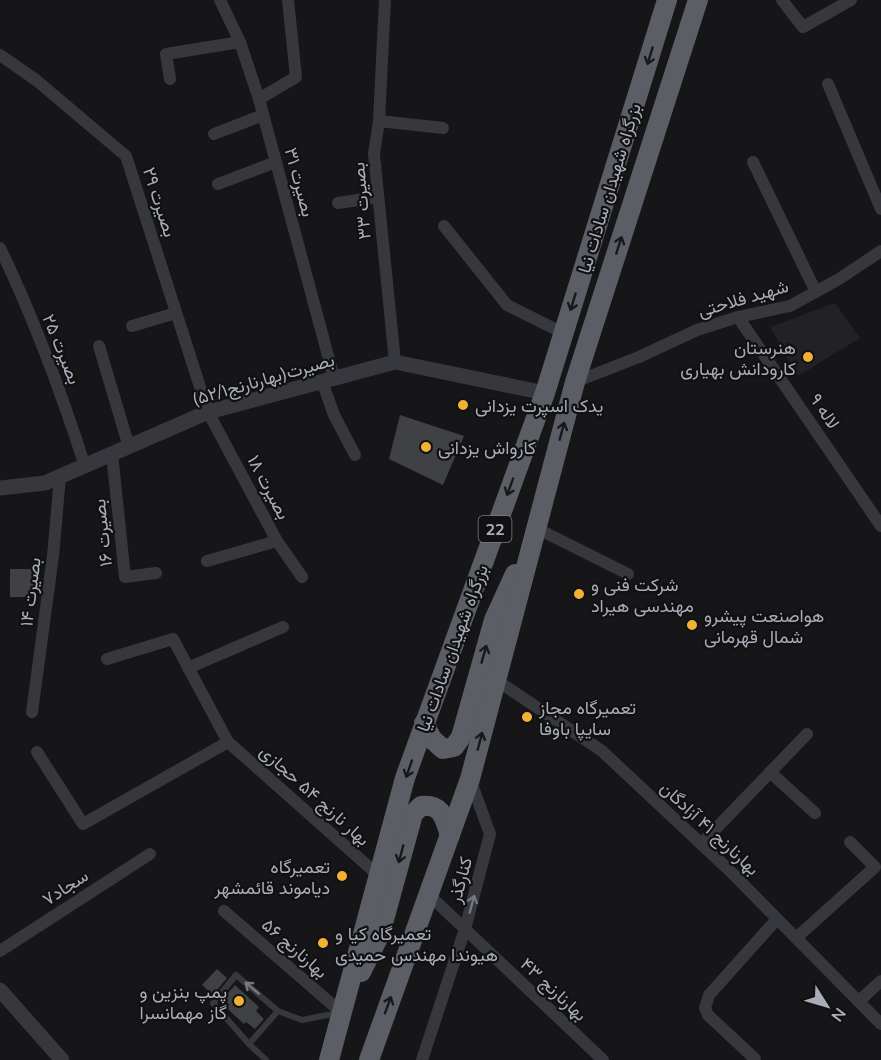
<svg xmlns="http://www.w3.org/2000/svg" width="881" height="1060" font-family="Mulish,Vazirmatn,sans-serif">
  <rect width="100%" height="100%" fill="#161618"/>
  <polygon fill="#222225" points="835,303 860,338 798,376 770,327"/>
  <g fill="#404145">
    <polygon points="400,415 464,436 443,485 389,459"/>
    <rect x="10" y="569" width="25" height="28"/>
    <polygon points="217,969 227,978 213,995 202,985"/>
    <polygon points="235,985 259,1007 256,1011 264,1019 255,1029 246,1022 244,1024 220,1002"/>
  </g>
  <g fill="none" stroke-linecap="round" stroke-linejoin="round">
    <g stroke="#37383d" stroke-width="6">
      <polyline points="249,1044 278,1011"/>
      <polyline points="266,1060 249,1044 213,1003 236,975 278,1011 302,1020 338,1013"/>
    </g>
    <g stroke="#37383d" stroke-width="12">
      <polyline points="220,0 240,42 259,99 334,378"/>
      <polyline points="385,0 379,121 374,154 395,362"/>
      <polyline points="782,0 803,27 851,0"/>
      <polyline points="0,55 36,80 126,156 208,412 277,541 302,577"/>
      <polyline points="170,79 166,54 240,42"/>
      <polyline points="828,84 881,209"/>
      <polyline points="259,99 296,77 288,0"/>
      <polyline points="379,121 443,128"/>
      <polyline points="214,134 263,115"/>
      <polyline points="753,162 816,292"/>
      <polyline points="218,184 276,162"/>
      <polyline points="338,203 378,197"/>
      <polyline points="444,226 507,305 563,333"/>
      <path d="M0 248C34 318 61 392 85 466"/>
      <polyline points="738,317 881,526"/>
      <polyline points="132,326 176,313"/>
      <polyline points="99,346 129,447"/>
      <polyline points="322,381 334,415 355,455"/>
      <polyline points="575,382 639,357 697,330 738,317 790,306 839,279 881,251"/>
      <polyline points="112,454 125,577 156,573"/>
      <polyline points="536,528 628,574"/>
      <polyline points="207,561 277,541"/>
      <polyline points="107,659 173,639 228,742 378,875"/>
      <polyline points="188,668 283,627"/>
      <polyline points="496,680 602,751 729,870 881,1024"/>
      <polyline points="32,712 53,556 60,477"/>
      <polyline points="37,752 83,824 228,742"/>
      <polyline points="770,772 815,813"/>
      <polyline points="701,844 807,734"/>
      <polyline points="428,894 603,1060"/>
      <polyline points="224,911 342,1013"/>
      <polyline points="796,938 875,867 850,842"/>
      <polyline points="0,951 150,854"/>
      <polyline points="859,1001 881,981"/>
      <polyline points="755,1059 708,1015 705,1008 709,995 777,919"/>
      <polyline points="422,1060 465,929 490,834 470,779"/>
    </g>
    <g stroke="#37383d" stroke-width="15">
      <polyline points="0,488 45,483 208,412 395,362 545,393"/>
      <polyline points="0,990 62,1060"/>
    </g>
    <g stroke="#5b5e65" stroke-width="20">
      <polyline points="424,723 432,739 443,749 454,747 461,737 494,620 515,574"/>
      <path d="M361 972 380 934 413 814 421 806C442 804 444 817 450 835"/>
      <polyline points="329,1060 405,778 545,393 667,0"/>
      <polyline points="369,1060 470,779 575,382 698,0"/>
    </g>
  </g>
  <defs><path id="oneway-shaft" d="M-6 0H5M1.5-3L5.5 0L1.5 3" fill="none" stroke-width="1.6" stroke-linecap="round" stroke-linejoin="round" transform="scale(1.5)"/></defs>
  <g stroke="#18191b">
    <use href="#oneway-shaft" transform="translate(650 56) rotate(107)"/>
    <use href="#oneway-shaft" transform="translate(619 245) rotate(-72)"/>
    <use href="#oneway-shaft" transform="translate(573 302) rotate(107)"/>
    <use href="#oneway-shaft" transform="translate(562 431) rotate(-75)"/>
    <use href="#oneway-shaft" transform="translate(510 487) rotate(110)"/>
    <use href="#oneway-shaft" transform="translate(484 654) rotate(-74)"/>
    <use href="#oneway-shaft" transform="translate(480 741) rotate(-75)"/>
    <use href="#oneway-shaft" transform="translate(409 769) rotate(109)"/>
    <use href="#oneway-shaft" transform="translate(401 854) rotate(105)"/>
    <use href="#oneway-shaft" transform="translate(388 1005) rotate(-70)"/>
  </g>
  <g stroke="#757881">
    <use href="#oneway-shaft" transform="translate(472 904) rotate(-75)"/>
    <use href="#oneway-shaft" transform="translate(252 988) rotate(-140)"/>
  </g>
  <g fill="#f2b134" stroke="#111113" stroke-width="2">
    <circle cx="808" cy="357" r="6"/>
    <circle cx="463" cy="405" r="6"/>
    <circle cx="426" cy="447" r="6"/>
    <circle cx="579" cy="594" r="6"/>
    <circle cx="692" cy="625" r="6"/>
    <circle cx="527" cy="717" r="6"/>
    <circle cx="342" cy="876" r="6"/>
    <circle cx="323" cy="943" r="6"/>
    <circle cx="239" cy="1001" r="6"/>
  </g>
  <g text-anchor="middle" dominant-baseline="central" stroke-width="4.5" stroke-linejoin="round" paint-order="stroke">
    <rect fill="#111113" stroke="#7b7e86" stroke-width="1.5" x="478.5" y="516" width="33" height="26" rx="4.5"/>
    <g font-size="16" font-weight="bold" fill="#a8adb8">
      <text x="495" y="529">22</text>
    </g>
    <g font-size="18" fill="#a8adb8" stroke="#111113">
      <text transform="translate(300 182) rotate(75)">بصیرت ۳۱</text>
      <text transform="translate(609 188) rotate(-73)">بزرگراه شهیدان سادات نیا</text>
      <text transform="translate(361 201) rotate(-95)">بصیرت ۳۳</text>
      <text transform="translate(160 202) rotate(72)">بصیرت ۲۹</text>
      <text transform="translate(743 298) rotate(-16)">شهید فلاحتی</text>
      <text transform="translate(62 349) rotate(68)">بصیرت ۲۵</text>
      <text transform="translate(263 379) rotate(-16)">بصیرت(بهارنارنج۵۲/۱)</text>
      <text transform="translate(825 411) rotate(56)">لاله ۹</text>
      <text transform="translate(269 487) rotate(62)">بصیرت ۱۸</text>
      <text transform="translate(102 533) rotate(-96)">بصیرت ۱۶</text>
      <text transform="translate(30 592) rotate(-83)">بصیرت ۱۴</text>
      <text transform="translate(452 648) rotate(-70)">بزرگراه شهیدان سادات نیا</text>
      <text transform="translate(315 795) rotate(42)">بهار نارنج ۵۴ حجازی</text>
      <text transform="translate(710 828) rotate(43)">بهارنارنج ۴۱ آزادگان</text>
      <text transform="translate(460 880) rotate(-75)">کنارگذر</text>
      <text transform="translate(65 887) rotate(-33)">سجاد۷</text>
      <text transform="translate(295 948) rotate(41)">بهارنارنج ۵۶</text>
      <text transform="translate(554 989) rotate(43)">بهارنارنج ۴۳</text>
    </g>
    <g font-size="18" fill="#a8adb8" stroke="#111113" text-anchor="start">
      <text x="796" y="347" text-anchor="end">هنرستان<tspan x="796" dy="21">کارودانش بهیاری</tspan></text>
      <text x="475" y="405">یدک اسپرت یزدانی</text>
      <text x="438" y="447">کارواش یزدانی</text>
      <text x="591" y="584">شرکت فنی و<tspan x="591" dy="21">مهندسی هیراد</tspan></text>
      <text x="704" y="615">هواصنعت پیشرو<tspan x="704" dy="21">شمال قهرمانی</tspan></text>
      <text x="539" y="707">تعمیرگاه مجاز<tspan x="539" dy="21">سایپا باوفا</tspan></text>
      <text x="330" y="866" text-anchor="end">تعمیرگاه<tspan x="330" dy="21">دیاموند قائمشهر</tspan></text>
      <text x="335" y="933">تعمیرگاه کیا و<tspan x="335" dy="21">هیوندا مهندس حمیدی</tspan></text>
      <text x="227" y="991" text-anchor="end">پمپ بنزین و<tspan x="227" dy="21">گاز مهمانسرا</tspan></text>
    </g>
  </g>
  <g transform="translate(827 1006) rotate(127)" stroke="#111113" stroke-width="4.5" paint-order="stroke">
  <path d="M0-4.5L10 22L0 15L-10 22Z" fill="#a8adb8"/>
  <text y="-9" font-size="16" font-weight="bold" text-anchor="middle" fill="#a8adb8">N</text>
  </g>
</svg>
